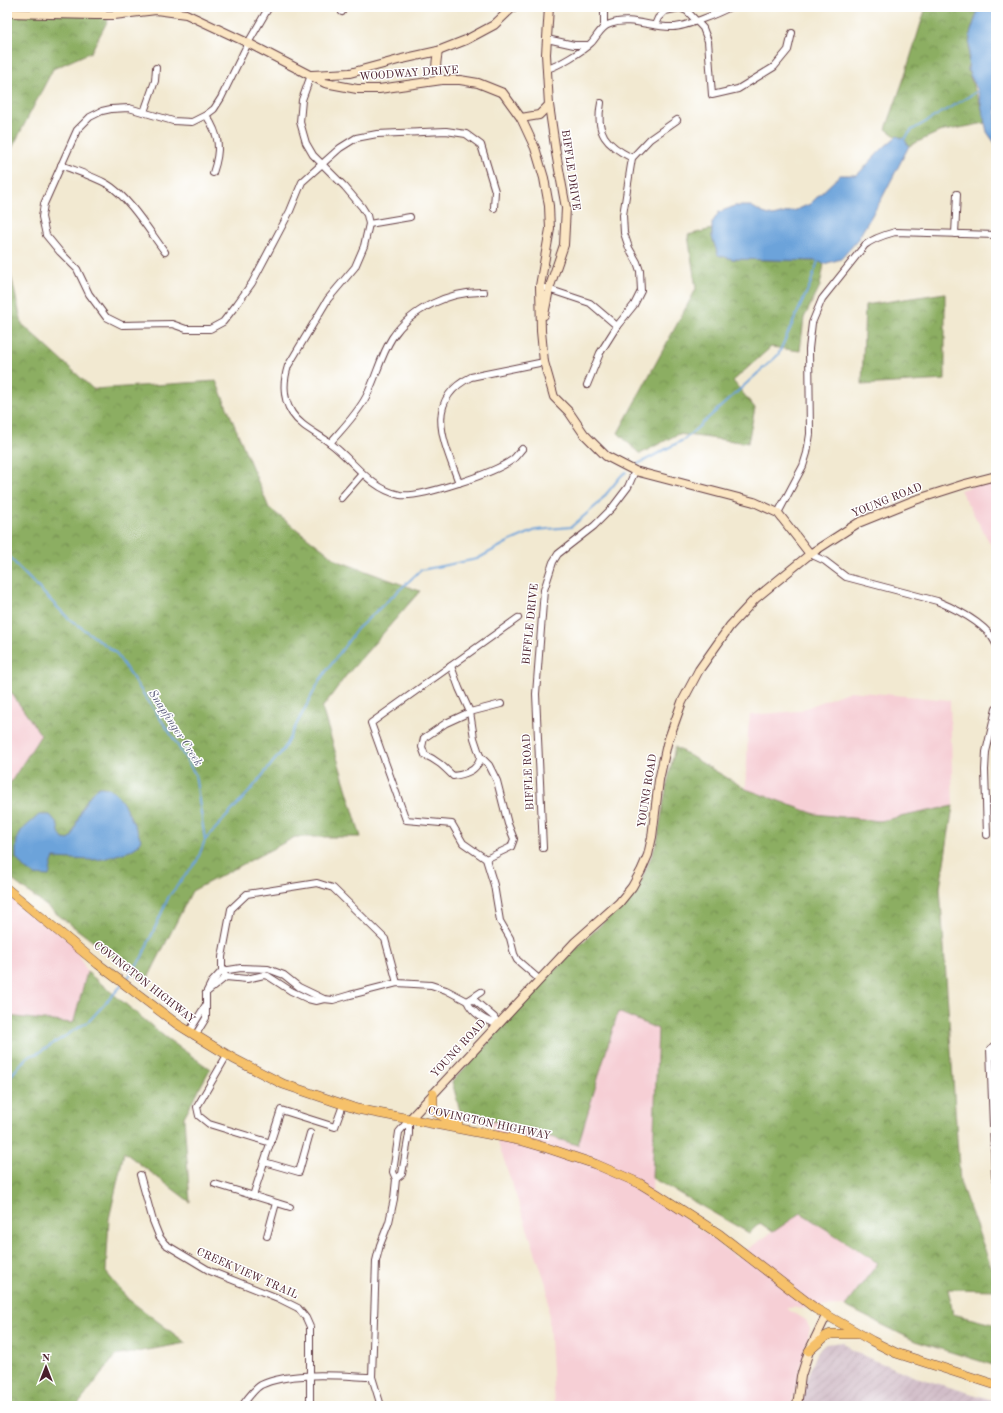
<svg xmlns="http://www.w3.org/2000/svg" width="1003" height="1413" font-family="'Old Standard TT',serif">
  <defs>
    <pattern id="industrial-furrows" width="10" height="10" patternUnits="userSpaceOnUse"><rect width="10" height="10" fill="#d1bdc8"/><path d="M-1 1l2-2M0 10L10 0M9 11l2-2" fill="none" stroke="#b5a2ac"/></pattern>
    <pattern id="forest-crowns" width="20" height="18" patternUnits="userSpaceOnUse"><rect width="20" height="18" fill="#8cae62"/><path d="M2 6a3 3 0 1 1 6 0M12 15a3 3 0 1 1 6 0" fill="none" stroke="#748d51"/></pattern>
  </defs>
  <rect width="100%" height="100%" fill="#fff"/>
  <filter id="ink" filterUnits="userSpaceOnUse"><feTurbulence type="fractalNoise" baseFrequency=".025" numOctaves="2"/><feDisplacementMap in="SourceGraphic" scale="8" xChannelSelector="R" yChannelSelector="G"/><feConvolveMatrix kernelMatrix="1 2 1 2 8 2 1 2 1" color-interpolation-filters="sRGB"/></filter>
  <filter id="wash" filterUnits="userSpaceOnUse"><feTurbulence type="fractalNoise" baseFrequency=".012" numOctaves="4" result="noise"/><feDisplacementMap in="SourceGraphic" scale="16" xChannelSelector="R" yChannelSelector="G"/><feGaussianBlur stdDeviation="0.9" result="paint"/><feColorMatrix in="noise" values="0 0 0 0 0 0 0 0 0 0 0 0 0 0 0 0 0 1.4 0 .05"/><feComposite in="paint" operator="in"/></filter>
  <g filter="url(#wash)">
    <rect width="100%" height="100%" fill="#f2e9d1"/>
    <g fill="#f6cfd5">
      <polygon points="996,479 996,554 960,490"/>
      <polygon points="7,687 41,735 7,788"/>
      <polygon points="850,691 950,700 953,806 880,821 815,814 746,789 748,730 750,715 798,711"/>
      <polygon points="7,894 75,945 87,972 74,1021 72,1023 7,1016"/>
      <polygon points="618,1012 658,1029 652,1192 736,1257 800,1213 878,1264 845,1306 785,1308 806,1320 810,1329 791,1406 554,1406 547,1287 490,1119 578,1145"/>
    </g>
    <polygon fill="url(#industrial-furrows)" points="843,1342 851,1350 871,1359 916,1377 996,1401 996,1406 800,1406 800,1395 818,1351 826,1344"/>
    <g fill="url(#forest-crowns)" stroke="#6b6646">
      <polygon points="7,7 115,7 91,52 53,69 7,158"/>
      <polygon points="926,7 979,7 970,34 968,71 982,109 985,123 939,132 909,146 886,129 903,81"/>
      <polygon points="712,229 712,237 732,259 818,261 824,264 820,286 804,318 800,351 771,347 733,381 755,408 748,443 678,434 640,454 618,433 696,289 688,235"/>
      <polygon points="7,258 22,324 93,389 216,381 269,508 338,561 420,591 345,677 322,708 361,837 295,837 192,891 146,982 7,876 7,788 41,735 7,687"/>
      <polygon points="945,293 945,380 862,385 865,305"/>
      <polygon points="675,747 746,789 815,814 880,821 953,806 940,888 960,1182 996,1280 996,1290 948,1289 953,1314 996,1325 996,1366 915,1341 845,1306 878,1263 801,1213 773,1232 760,1223 749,1233 652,1178 658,1029 618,1012 578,1145 460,1111 452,1082 550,975 638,888 657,843 664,800"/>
      <polygon points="87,972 165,1037 210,1069 184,1117 190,1202 124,1152 109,1219 106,1272 128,1299 186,1343 115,1356 77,1406 7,1406 7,1016 72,1023 74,1021"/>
    </g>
    <g fill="#6ca3da" stroke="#5b6182">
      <polygon points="979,7 996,7 996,145 987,132 978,91 968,71 970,34"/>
      <polygon points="897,136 904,139 909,146 881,200 856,242 841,259 824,264 817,261 732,259 718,255 712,237 712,223 719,212 735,206 751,206 763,213 773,216 796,210 810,204 840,175 857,175 883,148"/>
      <path d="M99 787C101 787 105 787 108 788 122 793 134 826 141 839L139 845 130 851 103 859 91 860 54 858C50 865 51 870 49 876L34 875 23 867 16 858V848L17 840 21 831 39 815H50L57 823 60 835 63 839 69 840 72 837C78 819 83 798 99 787Z"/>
    </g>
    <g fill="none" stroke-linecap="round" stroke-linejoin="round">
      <g stroke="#6ca3da" stroke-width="2">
        <polyline points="7,29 10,16"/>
        <polyline points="904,139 912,130 978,91"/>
        <polyline points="636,465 685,439 778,355 810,285 818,261"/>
        <polyline points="7,553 17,566 68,618 115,652 172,736 195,774 205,840 197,861 169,896 142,957 125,982"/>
        <polyline points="205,840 249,792 283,750 320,680 357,629 421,570 477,559 508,542 536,530 571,527 598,504 621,476 626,472"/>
        <polyline points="7,1080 27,1057 40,1052 89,1021 122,985"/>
      </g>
    </g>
  </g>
  <g filter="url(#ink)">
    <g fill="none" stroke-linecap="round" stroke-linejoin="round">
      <g stroke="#633d44" stroke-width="8">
        <g id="street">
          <polyline points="269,7 248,43 221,98 214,109 206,115 192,122 173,121 129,108 111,109 102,111 90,117 77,130 44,204 42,217 46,235 60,252 77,269 89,294 106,317 122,325 172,324 186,329 210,329 223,322 237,304 252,283 290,211 302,182 340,148 356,138 377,134 446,131 466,134 481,145 495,191 494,208"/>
          <polyline points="604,7 604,26"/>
          <polyline points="342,12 344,7"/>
          <polyline points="655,25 658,18 665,11 680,8 687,11 703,28 708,41 712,95 738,89 774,67 788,50 792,33"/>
          <polyline points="547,39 574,45 587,45"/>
          <path d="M547 69C558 66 583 51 591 43 597 37 601 26 610 24 630 16 652 28 673 27 685 27 719 13 730 7"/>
          <path d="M311 75 302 100 300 122 306 143 313 155 345 187 362 207 367 215 369 224 364 246 355 267 328 299 288 366C283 382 283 399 292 413 301 427 317 433 330 443 353 460 370 489 400 495 421 498 494 473 512 460 516 457 519 452 522 449"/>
          <path d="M601 103C595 133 606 145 632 158"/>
          <polyline points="144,112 155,81 156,68"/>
          <path d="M206 115C220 136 221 150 213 173"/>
          <path d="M61 165C76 171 93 176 107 184 128 196 150 232 165 252"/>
          <polyline points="369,224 410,217"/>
          <polyline points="955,234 957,194"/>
          <polyline points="545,288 590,303 617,326"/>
          <polyline points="587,385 600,353 617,326 634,305 641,291 640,271 637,262 629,248 624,233 623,215 632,158 650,139 677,120"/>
          <path d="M330 443C343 428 357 414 366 397 376 378 380 357 392 338 411 309 449 291 484 292"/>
          <path d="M459 483C445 444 422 401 471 377L544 362"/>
          <polyline points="341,498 362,474"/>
          <path d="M778 513 803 466 807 453 810 434 809 349 812 323 822 299 865 245C874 238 884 235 895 232L996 235"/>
          <path d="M810 554 825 561 846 577 937 601C956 609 987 624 996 644"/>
          <polyline points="518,618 371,723 406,820 452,824 463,843 486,859 494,885 500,921 510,938 514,954 517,960 540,980"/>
          <polyline points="451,666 459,688 470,712 474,738 480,756 489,765 497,781 508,824 514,839 511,847 486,859"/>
          <path d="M480 756C480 759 479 763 477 765 472 773 461 775 453 776 444 767 437 760 425 755L422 747 424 738 446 723 470 712 501 704"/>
          <polyline points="987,835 985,770 986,752 996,709"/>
          <polyline points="543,848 536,694 544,590 553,562 558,554 594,526 612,508 628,487 635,471"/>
          <polyline points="226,977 222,971 222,957 231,909 247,894 317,883 333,888 385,939 397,983"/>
          <polyline points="206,993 226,977 247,979 264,975 268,976 291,991 308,999 316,1001 324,999 333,1000 350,995 397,983 431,985 446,990 467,1001 474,1000 494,1017 498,1024"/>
          <polyline points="469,1000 481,992"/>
          <path d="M467 1001C472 1013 486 1022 498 1024"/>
          <polyline points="189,1032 205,1006"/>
          <polyline points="195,1036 206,1018 206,993 211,983 222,971 241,968 268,969 284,975 299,987 324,999"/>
          <polyline points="996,1045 990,1049 995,1177 996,1179"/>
          <polyline points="227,1055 197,1107 199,1116 209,1124 271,1143"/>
          <polyline points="264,1162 299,1172 310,1133"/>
          <polyline points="140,1175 153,1221 159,1236 165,1244 210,1271 278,1298 298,1308 306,1318 310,1327 310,1406"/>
          <polyline points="396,1179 402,1174 409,1134 409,1120"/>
          <polyline points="215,1184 290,1207"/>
          <polyline points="253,1196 281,1110 335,1127 343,1105"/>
          <polyline points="267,1236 276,1203"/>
          <path d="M242 1406C247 1399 254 1389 261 1385 289 1371 341 1376 372 1377"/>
          <polyline points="381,1406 372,1377 376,1261 380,1245 389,1222 394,1199 396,1179 393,1172 399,1132 409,1120"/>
        </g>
      </g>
      <g stroke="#633d44" stroke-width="10">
        <g id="secondary">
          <polyline points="7,13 95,15 114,15 156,10 186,14 248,43 325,83 357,89 379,89 442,80 460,80 478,83 503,93 521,118 535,148 544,178 549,206 550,229 540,286 541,331 544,362 554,397 569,412 584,434 606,456 635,471 754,502 778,513 810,554"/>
          <path d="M438 51C436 64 434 70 442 80"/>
          <polyline points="312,75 350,73 402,59 438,51 466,40 494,25 513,7"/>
          <polyline points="521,118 539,115 549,105"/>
          <polyline points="544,315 549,289 564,245 566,208 556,153 549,105 546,54 549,7"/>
          <polyline points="409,1120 575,942 619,903 632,887 641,871 648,855 652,837 659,780 667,744 682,702 699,670 730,626 755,599 810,554 858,523 915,500 965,484 996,476"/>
          <polyline points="797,1406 801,1376 809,1351 826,1316"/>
        </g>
      </g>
      <g stroke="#633d44" stroke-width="10">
        <g id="primary">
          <polyline points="7,889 98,964 177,1024 234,1059 283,1084 357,1109 523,1141 547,1148 595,1164 639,1183 657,1194 719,1234 816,1309 872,1341 896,1353 996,1385"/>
          <polyline points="433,1094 433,1108 434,1111 458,1125"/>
          <polyline points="809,1351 826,1336 831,1334 856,1334"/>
        </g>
      </g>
      <use href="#street" stroke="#fff" stroke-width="6"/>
      <use href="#secondary" stroke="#fbe6c4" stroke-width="8"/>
      <use href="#primary" stroke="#f6c16b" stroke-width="9"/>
    </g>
  </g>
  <g text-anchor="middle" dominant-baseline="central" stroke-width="3" stroke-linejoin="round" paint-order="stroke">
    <g font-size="11" fill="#4a1f2b" stroke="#fff">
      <text transform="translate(409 74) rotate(-4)">WOODWAY DRIVE</text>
      <text transform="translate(570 170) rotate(82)">BIFFLE DRIVE</text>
      <text transform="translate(887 501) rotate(-22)">YOUNG ROAD</text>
      <text transform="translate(531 624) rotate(-84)">BIFFLE DRIVE</text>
      <text transform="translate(529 772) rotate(-93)">BIFFLE ROAD</text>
      <text transform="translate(648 791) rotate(-81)">YOUNG ROAD</text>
      <text transform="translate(144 983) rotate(38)">COVINGTON HIGHWAY</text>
      <text transform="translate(459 1049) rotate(-47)">YOUNG ROAD</text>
      <text transform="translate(489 1124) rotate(12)">COVINGTON HIGHWAY</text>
      <text transform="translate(247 1274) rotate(24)">CREEKVIEW TRAIL</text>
    </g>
    <g font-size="12" font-style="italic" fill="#595a7a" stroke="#fff">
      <text transform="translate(175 728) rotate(57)">Snapfinger Creek</text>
    </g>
  </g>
  <rect width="1003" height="1413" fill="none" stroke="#fff" stroke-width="24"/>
  <g transform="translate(46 1367)" stroke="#ffffff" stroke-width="3" paint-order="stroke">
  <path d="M0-3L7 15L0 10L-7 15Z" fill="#4a1f2b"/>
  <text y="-6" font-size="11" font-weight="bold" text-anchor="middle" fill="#4a1f2b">N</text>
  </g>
</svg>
